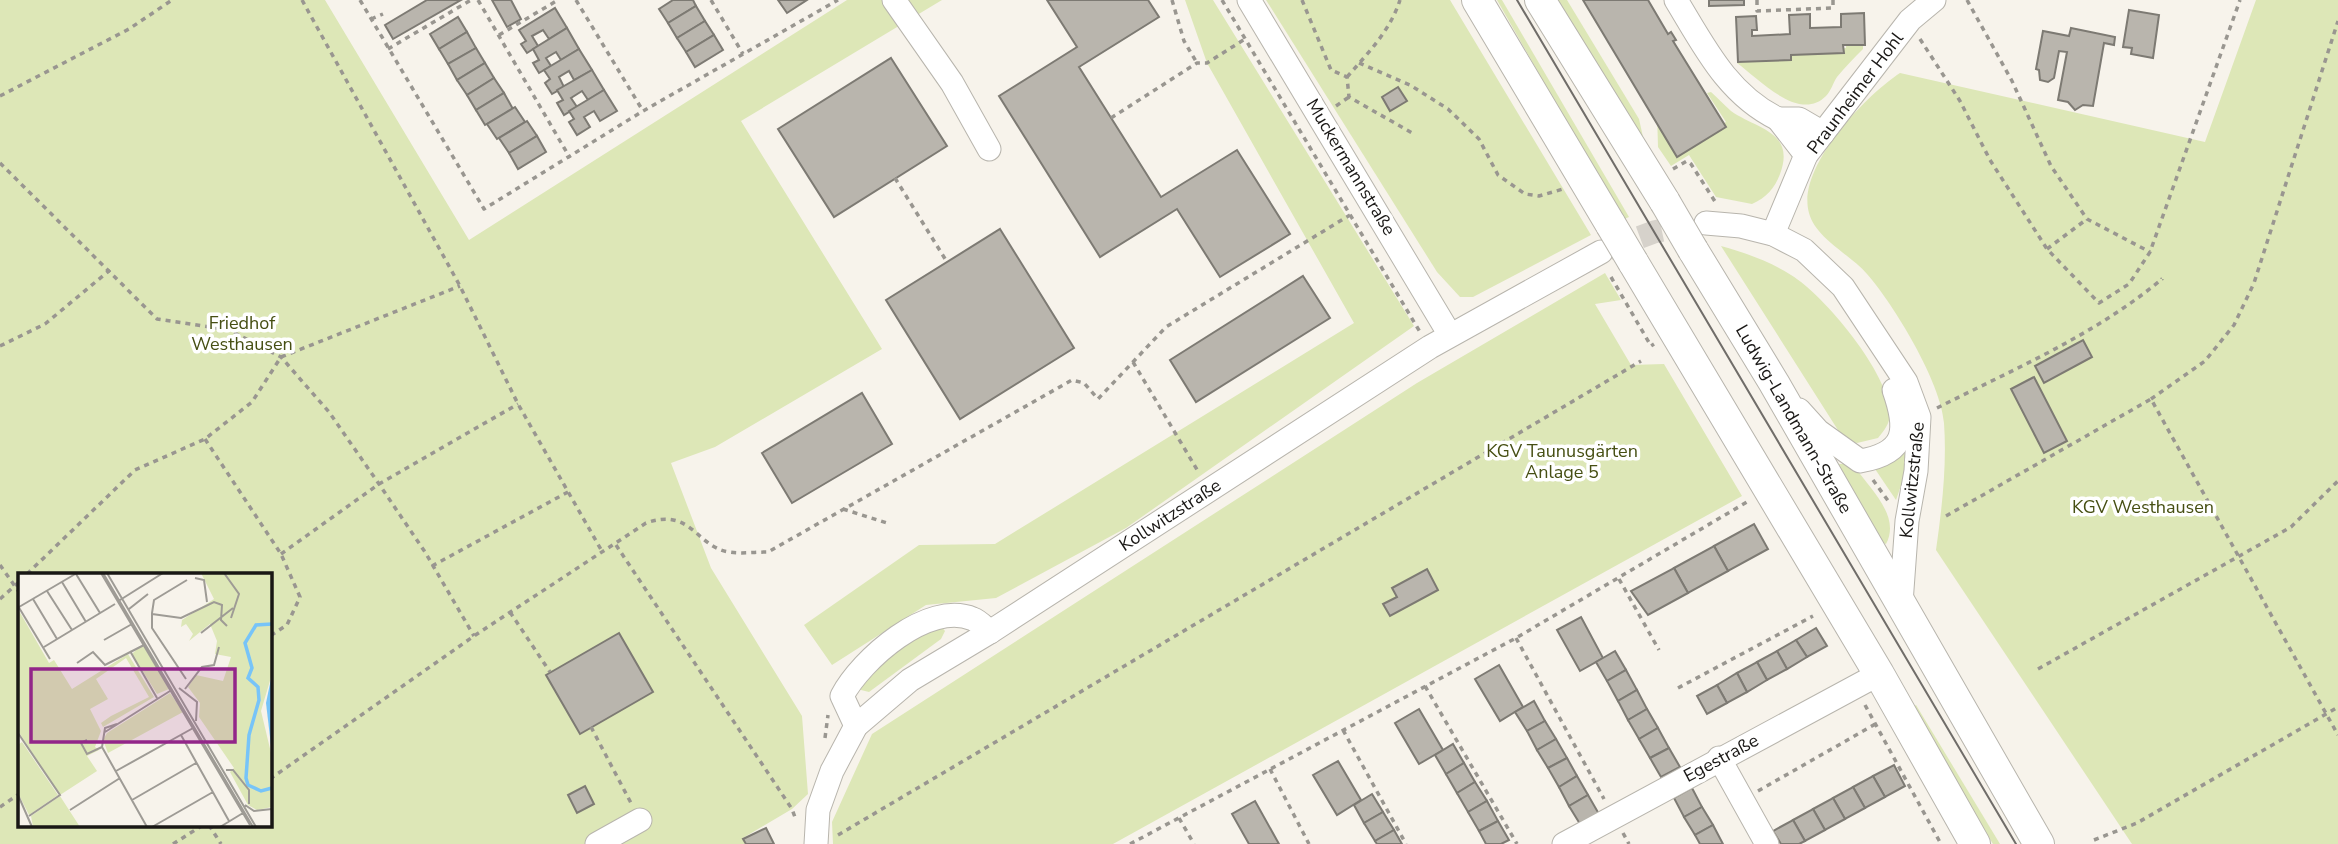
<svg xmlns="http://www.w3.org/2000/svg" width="2338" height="844" font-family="'Nunito Sans',sans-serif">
  <rect width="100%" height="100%" fill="#f7f3eb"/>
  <g fill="#dde7b7" fill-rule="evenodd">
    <path d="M0 0H325L469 240 847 0H942L741 121 882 349 715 447 671 463 711 568 802 716 808 794 792 809 743 838 745 844H0ZM19 574H270V825H19Z"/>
    <polygon points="1185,0 1213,0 1414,326 1126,528 996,598 926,605 832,665 804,625 919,545 995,544 1354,323 1207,63"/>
    <polygon points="1266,0 1450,0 1591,235 1473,297 1460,297 1437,272"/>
    <polygon points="1497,0 1502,0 1629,217 1622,220"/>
    <polygon points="1553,0 1567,0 1639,119 1643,137"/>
    <path d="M2256 0H2338V844H2132L1936 550C1942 508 1947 465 1944 423 1941 382 1894 305 1867 274 1850 254 1816 239 1809 213 1796 168 1865 96 1900 73L2205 142Z"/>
    <path d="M1846 41H1863V49C1854 58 1845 67 1837 77 1833 83 1831 91 1826 96 1799 123 1759 79 1737 63L1742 58 1785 61 1786 56H1792V47L1815 46V54L1836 53V49L1846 48Z"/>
    <path d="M1711 92C1718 98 1724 105 1731 111 1756 129 1796 131 1780 174 1775 188 1766 198 1752 204L1716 197 1689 155 1671 166 1658 147 1657 113 1680 150 1726 122 1707 93Z"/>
    <path d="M1721 246C1746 253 1769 261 1791 275 1824 295 1890 374 1890 414 1890 423 1884 431 1878 438L1857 443 1843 438Z"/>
    <polygon points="1605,273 1621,300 1595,304 1631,365 1664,364 1742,496 1113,844 833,844 832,822 872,734 1417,383"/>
    <polygon points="1906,446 1905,474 1896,500 1873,466"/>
    <path d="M1836 464H1847L1855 467C1870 489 1901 516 1886 544L1881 542Z"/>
    <polygon points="941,626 945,631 941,639 869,692 861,690 860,681 909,640"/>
    <polygon points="1916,705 2000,844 1993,844 1910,709"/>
  </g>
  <g fill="#b9b5ad" stroke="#7d7a73" stroke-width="2">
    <polygon points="427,0 461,0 393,39 385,25"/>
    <polygon points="492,0 511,0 521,19 507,27"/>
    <polygon points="673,0 693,0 696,6 668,23 659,9"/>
    <polygon points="778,0 807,0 787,13"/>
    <polygon points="1047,0 1148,0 1159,17 1079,67 1161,197 1237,150 1290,234 1220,277 1177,209 1100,257 999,96 1077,47"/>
    <polygon points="1583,0 1648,0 1668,34 1671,32 1676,40 1673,41 1726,127 1677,157"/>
    <polygon points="1709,0 1744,0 1744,5 1709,6"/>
    <polygon points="696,6 705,21 677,38 668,23"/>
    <polygon points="555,8 567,28 549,39 543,30 532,36 538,46 527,53 521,44 526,41 519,30"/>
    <polygon points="2129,10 2159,15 2153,58 2131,54 2132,48 2123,47"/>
    <polygon points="1864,13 1865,45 1843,45 1844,53 1791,55 1791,60 1738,62 1736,17 1756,16 1757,30 1752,30 1752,36 1790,34 1789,15 1810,14 1810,28 1841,27 1841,14"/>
    <polygon points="458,17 467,32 439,49 430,34"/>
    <polygon points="705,21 714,35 686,52 677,38"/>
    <polygon points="567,28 579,49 561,60 556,52 546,58 551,66 539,73 533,63 539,60 533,49"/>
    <polygon points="2071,28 2115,37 2114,45 2104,43 2093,106 2083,105 2075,110 2068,102 2058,100 2067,52 2059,51 2054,78 2048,82 2040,80 2039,70 2036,69 2043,31 2069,36"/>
    <polygon points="467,32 476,48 448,64 439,49"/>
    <polygon points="714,35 723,50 695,67 686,52"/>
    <polygon points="476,48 485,63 457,80 448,64"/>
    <polygon points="579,49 592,70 574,80 569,71 559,77 564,87 552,94 545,83 550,79 544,70"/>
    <polygon points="891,58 947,146 834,217 778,129"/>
    <polygon points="485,63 494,78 467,95 457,80"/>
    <polygon points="592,70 604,90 588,100 582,91 571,98 577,107 564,115 557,103 563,100 557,90"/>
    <polygon points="494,78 504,93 476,110 467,95"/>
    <polygon points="1398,87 1407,101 1390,111 1382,97"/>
    <polygon points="604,90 617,111 600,121 594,111 584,117 590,127 577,135 569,122 574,119 569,111"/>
    <polygon points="504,93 513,109 485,125 476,110"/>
    <polygon points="515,107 525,122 497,139 487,124"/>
    <polygon points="527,121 537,136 509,153 499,138"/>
    <polygon points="537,136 546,152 518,169 509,153"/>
    <polygon points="1000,229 1074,348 960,419 886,300"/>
    <polygon points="1303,276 1330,318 1196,402 1170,360"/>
    <polygon points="2083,340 2092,357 2044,383 2035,366"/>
    <polygon points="2034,377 2067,441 2044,453 2011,389"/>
    <polygon points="862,393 892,444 792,503 762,453"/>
    <polygon points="1754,524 1768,549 1728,571 1714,546"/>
    <polygon points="1714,546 1728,571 1688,593 1674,568"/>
    <polygon points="1674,568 1688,593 1648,615 1631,591"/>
    <polygon points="1427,569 1438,590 1390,616 1383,604 1397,597 1392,588"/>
    <polygon points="1581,617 1603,658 1580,671 1557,630"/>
    <polygon points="1816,628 1827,646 1807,657 1796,640"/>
    <polygon points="619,633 653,692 580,734 546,675"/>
    <polygon points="1796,640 1807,657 1787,669 1777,651"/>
    <polygon points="1615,651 1626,670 1607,681 1596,662"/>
    <polygon points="1777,651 1787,669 1767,680 1757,662"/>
    <polygon points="1757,662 1767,680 1747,692 1737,673"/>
    <polygon points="1499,665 1523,707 1500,721 1475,679"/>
    <polygon points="1626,670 1637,690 1618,701 1607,681"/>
    <polygon points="1737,673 1747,692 1727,703 1717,685"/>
    <polygon points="1717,685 1727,703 1707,714 1697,696"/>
    <polygon points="1637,690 1647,709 1628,720 1618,701"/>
    <polygon points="1534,701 1545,721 1527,731 1515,712"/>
    <polygon points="1419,709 1443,750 1419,764 1395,723"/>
    <polygon points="1647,709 1658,728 1639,739 1628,720"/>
    <polygon points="1545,721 1556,739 1537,750 1527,731"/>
    <polygon points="1658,728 1669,748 1650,758 1639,739"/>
    <polygon points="1556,739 1567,758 1548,768 1537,750"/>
    <polygon points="1453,744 1464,763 1446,774 1435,755"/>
    <polygon points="1669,748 1680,767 1661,777 1650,758"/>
    <polygon points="1567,758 1577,776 1559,787 1548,768"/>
    <polygon points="1338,761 1361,800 1337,815 1313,775"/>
    <polygon points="1464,763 1475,782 1457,793 1446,774"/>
    <polygon points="1894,765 1905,786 1885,797 1873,776"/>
    <polygon points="1577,776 1588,795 1569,806 1559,787"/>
    <polygon points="1873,776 1885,797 1865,808 1853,787"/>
    <polygon points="1475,782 1487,801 1468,812 1457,793"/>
    <polygon points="585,786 594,804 577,813 568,795"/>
    <polygon points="1853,787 1865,808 1845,819 1833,798"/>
    <polygon points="1692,788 1702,807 1684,817 1674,798"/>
    <polygon points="1372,794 1383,812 1364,823 1354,805"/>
    <polygon points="1588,795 1599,814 1580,824 1569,806"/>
    <polygon points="1833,798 1845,819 1825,830 1813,809"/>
    <polygon points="1255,801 1279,844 1249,844 1232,814"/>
    <polygon points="1487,801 1498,821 1479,831 1468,812"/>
    <polygon points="1702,807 1713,825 1695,835 1684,817"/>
    <polygon points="1813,809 1825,830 1805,841 1793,820"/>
    <polygon points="1383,812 1394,830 1375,841 1364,823"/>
    <polygon points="1793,820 1805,841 1799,844 1781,844 1773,831"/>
    <polygon points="1498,821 1509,840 1501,844 1486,844 1479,831"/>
    <polygon points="1713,825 1723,844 1700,844 1695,835"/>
    <polygon points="766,828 774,844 746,844 743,839"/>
    <polygon points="1394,830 1402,844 1377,844 1375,841"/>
  </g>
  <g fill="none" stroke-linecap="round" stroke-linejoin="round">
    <polyline stroke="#d6d2cb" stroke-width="23" stroke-dasharray="23 11" stroke-linecap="butt" points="1608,249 1654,232 1692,224"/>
    <g stroke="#b8b5ad" stroke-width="25">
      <g id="minor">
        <polyline points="894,0 952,83 989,149"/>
        <polyline points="1249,0 1450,335"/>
        <path d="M1676 0C1704 46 1727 94 1778 119"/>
        <polyline points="1806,155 1778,119 1799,119 1823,133"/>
        <polyline points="1706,223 1741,226 1773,234 1804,250 1843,287 1906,382 1919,417 1916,471 1907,521 1901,603"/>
        <polyline points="1773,234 1806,155 1910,20 1934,0"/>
        <path d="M1799 410 1818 431 1860 461C1907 453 1908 430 1894 390"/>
        <path d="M856 726 842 696C861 660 928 600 973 619 979 621 985 628 990 632"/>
        <polyline points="1719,758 1767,844"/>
        <polyline points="597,844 640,820"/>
        <polyline points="816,844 818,810 832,771 856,726 910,680 990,632 1430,347 1601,252"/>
        <polyline points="1564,844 1879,674"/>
      </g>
    </g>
    <g stroke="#b8b5ad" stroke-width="32">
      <g id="major">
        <polyline points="1477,0 1611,225"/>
        <polyline points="1540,0 1665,202"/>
        <polyline points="1693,250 1774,383 2039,844"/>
        <polyline points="1633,262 1879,674 1975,844"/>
      </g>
    </g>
    <g stroke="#999690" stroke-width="3.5" stroke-dasharray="5 5" stroke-linecap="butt">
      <polyline points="302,0 460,286 518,404 603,553"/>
      <polyline points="360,0 484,209 643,111 838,0"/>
      <polyline points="478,0 570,158"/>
      <polyline points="576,0 643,111"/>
      <polyline points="711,0 743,54"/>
      <polyline points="1172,0 1184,41 1197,63"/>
      <polyline points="1222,0 1420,332"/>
      <polyline points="1302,0 1331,70 1347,77 1349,97 1414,134"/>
      <polyline points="1757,0 1757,11 1833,8 1833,0"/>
      <polyline points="1967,0 2012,81 2051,166 2087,219 2150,252"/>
      <polyline points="371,19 383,14"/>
      <polyline points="499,35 558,0"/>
      <polyline points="1920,39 1960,101 1990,160 2047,249 2099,303 2129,284 2150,252 2240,0"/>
      <polyline points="388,49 471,0"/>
      <polyline points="1359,63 1410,85 1448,109 1479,139 1498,175 1525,194 1539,196 1563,189"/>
      <path d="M1347 77C1368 53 1390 31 1400 0"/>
      <polyline points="0,96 129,29 172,0"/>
      <polyline points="1336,106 1349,97"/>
      <polyline points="1111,118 1197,63 1207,63 1245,39"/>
      <polyline points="0,163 157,319 229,330 281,357 329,412 379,484 425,552 474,636"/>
      <polyline points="1673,169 1687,161 1691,164 1716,203"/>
      <polyline points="895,178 947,262"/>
      <polyline points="2047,249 2087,219"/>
      <polyline points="1611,277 1651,346 1654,344"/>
      <polyline points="0,346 45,324 110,270"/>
      <polyline points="1133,362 1199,473"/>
      <polyline points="2151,399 2205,361 2234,325 2254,283 2338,21"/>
      <path d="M1937 408C2014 369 2095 335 2162 279"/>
      <polyline points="205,439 281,554 300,597 287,625 270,636"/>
      <polyline points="1873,480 1889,502"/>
      <polyline points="843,509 887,523"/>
      <polyline points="1946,516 2151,399 2338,735"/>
      <polyline points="616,545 792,809 796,820"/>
      <polyline points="281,554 379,484 518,404"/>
      <polyline points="0,565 19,592"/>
      <polyline points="432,566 568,492"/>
      <polyline points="27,574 135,470 205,439 252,402 281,357 460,286"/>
      <polyline points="1619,579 1659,650"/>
      <polyline points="0,599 19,582"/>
      <polyline points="510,612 550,672"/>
      <polyline points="1516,638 1604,799"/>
      <polyline points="2038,669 2291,527 2338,481"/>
      <polyline points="1425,686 1517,844"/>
      <polyline points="1678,688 1813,616"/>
      <polyline points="1865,705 1941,844"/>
      <polyline points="591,727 631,803"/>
      <polyline points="1343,730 1406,844"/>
      <polyline points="825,738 828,715"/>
      <polyline points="1270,769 1309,844"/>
      <path d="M270 779 474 636 646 523C692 507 696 547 729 552 741 554 755 552 768 552L1072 380 1084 383 1098 399 1166 327 1350 215"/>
      <polyline points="1758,791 1879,722"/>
      <polyline points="0,807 19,794"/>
      <polyline points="1179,818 1194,844"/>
      <polyline points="209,825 221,844"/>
      <polyline points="1623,833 1629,844"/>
      <polyline points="838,835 1641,361"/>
      <polyline points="2094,840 2137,823 2338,707"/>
      <polyline points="173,844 203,825"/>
      <polyline points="1130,844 1516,638 1747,502"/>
    </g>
    <use href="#minor" stroke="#fff" stroke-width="23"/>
    <use href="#major" stroke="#fff" stroke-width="30"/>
    <polyline stroke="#706d69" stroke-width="2" points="1517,0 2016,844"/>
    <g stroke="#b8b5ad" stroke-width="32" stroke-linecap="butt">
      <g id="major-bridge">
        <polyline points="1665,202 1693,250"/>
        <polyline points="1611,225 1633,262"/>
      </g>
    </g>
    <use href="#major-bridge" stroke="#fff" stroke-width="30"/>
  </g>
  <g text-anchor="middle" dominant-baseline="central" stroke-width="7" stroke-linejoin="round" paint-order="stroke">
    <g font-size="18" fill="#191715" stroke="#fff">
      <text transform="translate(1855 93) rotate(-53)">Praunheimer Hohl</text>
      <text transform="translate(1351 167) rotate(59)">Muckermannstraße</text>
      <text transform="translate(1794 419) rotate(60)">Ludwig-Landmann-Straße</text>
      <text transform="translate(1912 480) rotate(-84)">Kollwitzstraße</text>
      <text transform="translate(1170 515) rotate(-33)">Kollwitzstraße</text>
      <text transform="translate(1721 758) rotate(-28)">Egestraße</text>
    </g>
    <g font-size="18" fill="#464f13" stroke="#fff">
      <text x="242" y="323">Friedhof<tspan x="242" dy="21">Westhausen</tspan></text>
      <text x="1562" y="451">KGV Taunusgärten<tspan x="1562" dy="21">Anlage 5</tspan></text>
      <text x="2143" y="507">KGV Westhausen</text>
    </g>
  </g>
  <g transform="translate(18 573)">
    <rect width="254" height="254" fill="#f7f3eb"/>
    <path d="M183 0 254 1V101L243 138 254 184V234L239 237 230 232 212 199 216 195 181 144 182 130 170 114 178 102 205 108 213 84 197 81 199 68 192 51 171 68 175 61 168 51 163 54 164 47 196 26ZM0 36 31 90 36 87 54 116 110 81 136 124 85 154 83 150 93 143 131 124 108 85 78 106 90 126 72 136 83 158 77 174 81 177 69 183 79 198 42 222 0 158ZM122 73 126 74 151 116 139 121 114 81ZM152 120 165 139 90 180 85 167 89 160ZM4 169 40 222 11 242 0 220V172ZM42 223 62 254H15L13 243Z" fill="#dde7b7"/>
    <path d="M254 101V181L248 130Z" fill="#77c4f8"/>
    <path fill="none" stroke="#77c4f8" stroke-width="3.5" d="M254 51 238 52 227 70 234 95 230 105 240 114 241 127 231 162 228 205 230 212 243 218 254 215"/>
    <path fill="none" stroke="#9e9b95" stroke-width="2" d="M83 0 232 252M85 0 235 254M89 0 238 254M206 0 221 21 213 45M58 1 82 40M177 5 186 7 189 29M44 9 68 49M29 18 54 57M15 26 39 66M102 27 145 0M0 33 32 86M1 34 59 0M111 36 130 21M134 41 163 45 196 29 204 32 203 47 209 53M183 60 215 35M86 67 114 51M26 74 97 31M112 78 139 125M59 90 75 79 87 92 126 72M168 106 134 55V40L136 27 169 7M161 115 179 129 178 148M167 116 184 94 196 92 201 74M99 151 87 155 84 174 129 254M87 159 152 118M0 160 42 222 11 243M163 162 211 248M69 167 63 170 69 181 84 174M208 197H215L231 217V231M98 198 177 154M0 222 14 254M114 227 178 190M227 232 236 238 254 236M52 237 102 205M134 254 195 219M202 254 225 240"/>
    <path fill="#922689" fill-opacity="0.15" stroke="#922689" stroke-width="3.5" d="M13 96H217V169H13Z"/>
    <rect width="254" height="254" fill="none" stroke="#191715" stroke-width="3.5"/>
  </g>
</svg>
